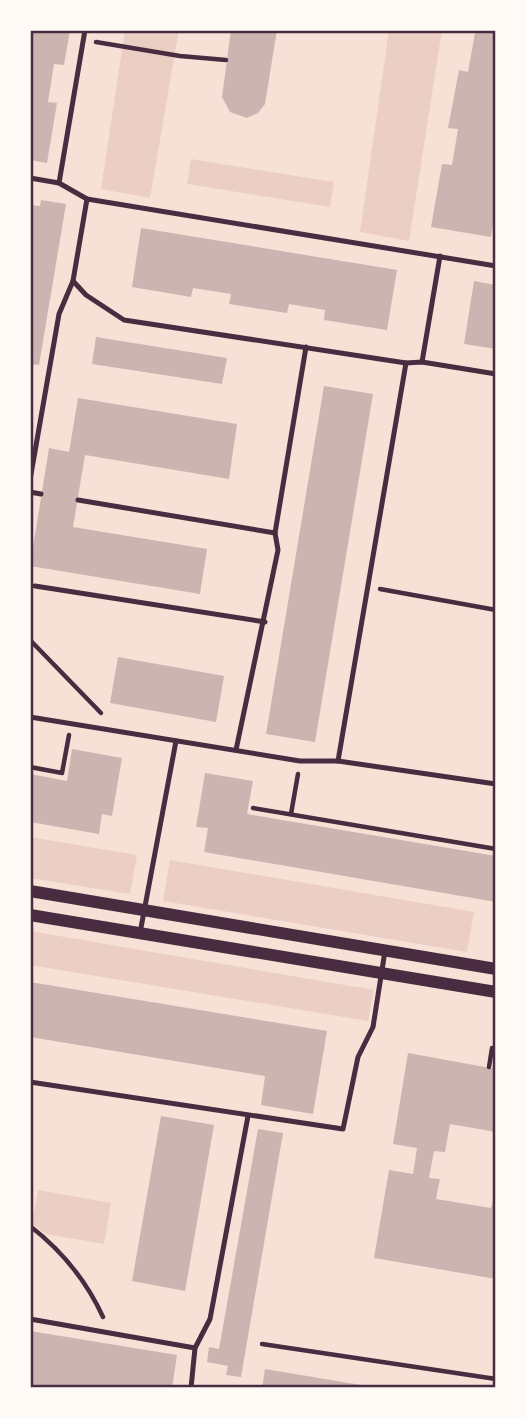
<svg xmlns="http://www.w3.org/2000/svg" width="526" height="1418" font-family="'Noto Sans',sans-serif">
  <rect width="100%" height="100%" fill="#f7e1d7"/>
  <g fill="#ebcfc5">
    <polygon points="125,30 179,30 150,198 101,189"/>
    <polygon points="389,30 442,30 409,241 360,232"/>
    <polygon points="191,159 334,182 330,207 187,184"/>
    <polygon points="30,837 137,855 130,894 30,878"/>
    <polygon points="170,860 474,912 467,952 163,901"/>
    <polygon points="30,931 374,990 368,1021 30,965"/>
    <polygon points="38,1190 111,1203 104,1244 46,1234 32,1223"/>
  </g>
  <g fill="#ccb4b1">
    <polygon points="30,30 70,30 64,65 54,64 48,102 57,103 47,163 30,160"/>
    <polygon points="231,30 277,30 265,104 258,113 247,118 230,112 222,97"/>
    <polygon points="466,30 496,30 496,206 491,237 431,227 442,164 452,165 458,129 448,128 459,70 468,72 475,33"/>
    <polygon points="41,200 66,204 39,365 30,364 30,205 40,206"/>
    <polygon points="141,228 397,270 387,330 324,320 325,310 289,304 287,313 229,304 231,294 193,288 191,297 132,287"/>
    <polygon points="474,281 496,285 496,349 464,344"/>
    <polygon points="96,337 227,358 222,384 92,364"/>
    <polygon points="324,386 373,394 315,742 266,734"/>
    <polygon points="78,398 237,424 229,479 85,455 73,527 207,549 200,594 30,566 49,448 69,452"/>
    <polygon points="118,657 224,676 216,722 110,703"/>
    <polygon points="72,749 122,758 112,816 102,814 99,834 30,822 30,774 67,781"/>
    <polygon points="205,773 253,781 247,814 496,856 496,902 204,852 208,828 196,827"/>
    <polygon points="30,982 327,1031 313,1114 261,1105 265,1076 30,1037"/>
    <polygon points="408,1053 496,1069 496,1132 450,1124 445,1152 434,1151 429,1178 440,1179 436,1199 491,1208 496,1188 496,1279 374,1258 389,1170 413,1174 417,1148 393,1144"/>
    <polygon points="161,1116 214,1125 185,1291 132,1281"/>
    <polygon points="258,1129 283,1133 241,1377 226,1375 228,1366 207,1362 209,1347 219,1349"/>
    <polygon points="30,1331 177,1355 172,1388 30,1387"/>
    <polygon points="265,1369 373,1387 373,1388 262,1388"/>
  </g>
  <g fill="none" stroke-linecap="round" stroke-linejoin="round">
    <g stroke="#4a2c40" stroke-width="4.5">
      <polyline points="96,42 180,56 226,60"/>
      <polyline points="380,589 496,610"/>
      <polyline points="30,640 101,713"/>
      <polyline points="30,767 62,773 69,735"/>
      <polyline points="253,808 496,849"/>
      <polyline points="291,814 298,774"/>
      <polyline points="489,1067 492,1048"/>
      <path d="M30 1226C61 1250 87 1282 103 1317"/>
      <polyline points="262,1344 496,1379"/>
    </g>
    <g stroke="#4a2c40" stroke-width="5">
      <polyline points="30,178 59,183 87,199 496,266"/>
      <polyline points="59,183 85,30"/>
      <polyline points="73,281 86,295 124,320 406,363 422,362 496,374"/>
      <polyline points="422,362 440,256"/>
      <polyline points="30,480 59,314 73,281 87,199"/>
      <polyline points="30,492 41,494"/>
      <polyline points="78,500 275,533"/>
      <polyline points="35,586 265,622"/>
      <polyline points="30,717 300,761 338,761 496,784"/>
      <polyline points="236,750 278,550 275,533 306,347"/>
      <polyline points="338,761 406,363"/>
      <polyline points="140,933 176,741"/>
      <polyline points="30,1082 343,1129 358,1057 373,1027 385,951"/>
      <polyline points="30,1319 195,1348"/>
      <polyline points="191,1388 195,1348 210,1319 248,1116"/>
    </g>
    <g stroke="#4a2c40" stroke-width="12">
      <polyline points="30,891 496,969"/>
      <polyline points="30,915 496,992"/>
    </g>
  </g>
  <rect width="526" height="1418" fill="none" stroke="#fffaf5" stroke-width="63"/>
  <rect x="32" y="32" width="462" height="1354" fill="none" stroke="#4a2c40" stroke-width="2.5"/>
</svg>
